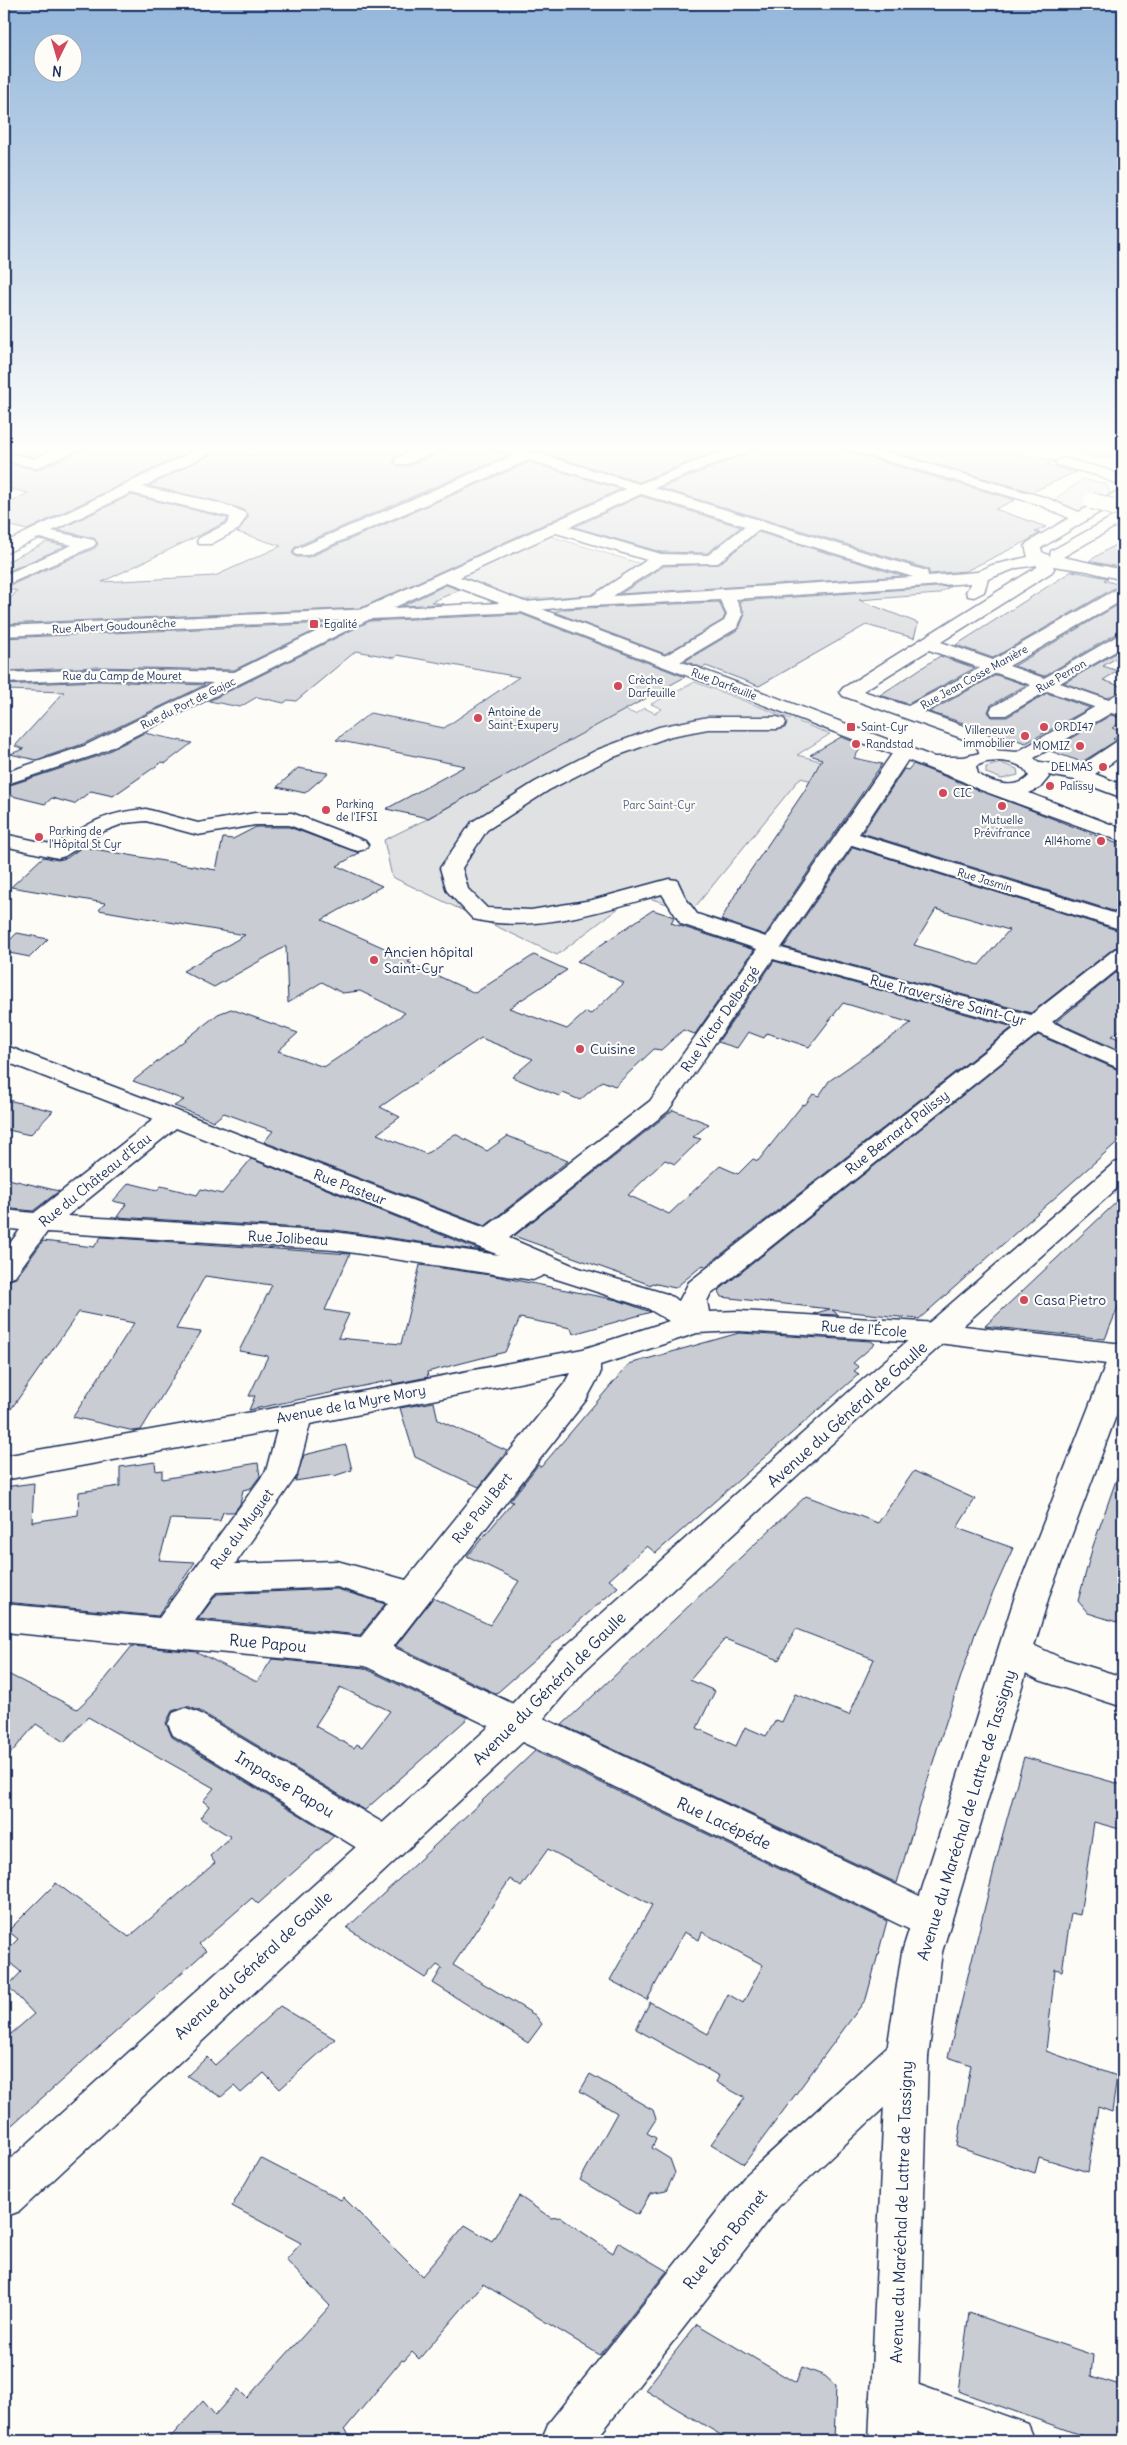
<svg xmlns="http://www.w3.org/2000/svg" width="1127" height="2445" font-family="Delius,sans-serif">
  <rect width="100%" height="100%" fill="#fdfcf7"/>
  <filter id="ink" filterUnits="userSpaceOnUse"><feTurbulence type="fractalNoise" baseFrequency=".02" numOctaves="2"/><feDisplacementMap in="SourceGraphic" scale="10" xChannelSelector="R" yChannelSelector="G"/><feConvolveMatrix kernelMatrix="1 2 1 2 8 2 1 2 1" color-interpolation-filters="sRGB"/></filter>
  <g filter="url(#ink)">
    <g fill="#e0e1e3" stroke="#7e88a0">
      <polygon points="1083,479 1107,484 1110,495 1081,513 1052,501"/>
      <polygon points="550,536 641,564 591,595 512,600 455,579"/>
      <polygon points="695,682 830,734 797,755 840,766 827,784 800,778 691,912 637,894 557,955 392,877 384,840 427,819 588,729 620,708 635,714 644,708 655,713 662,709 651,704"/>
      <polygon points="1001,763 1017,769 1018,775 1002,779 986,773 986,767"/>
    </g>
    <polygon fill="#b3b8c5" stroke="#76819c" points="1087,445 1123,445 1123,458 1091,458 1078,453 1085,449 1081,447"/>
    <g fill="#c9ccd3" stroke="#1b2f5e" fill-rule="evenodd">
      <polygon points="37,445 61,445 34,457 19,453"/>
      <polygon points="86,445 186,445 198,447 27,530 4,524 4,506 28,493 4,487 4,462 37,470 83,450"/>
      <polygon points="287,445 423,445 396,456 393,462 397,466 408,466 446,450 449,445 486,445 490,450 509,455 295,547 292,553 296,557 309,557 529,462 621,489 361,608 4,624 4,606 17,591 4,588 95,548 98,544 94,538 58,530 131,495 228,518 226,522 206,532 102,582 215,576 281,546 237,532 249,516 242,509 216,501 149,486 217,451 259,456"/>
      <polygon points="516,445 733,445 639,482"/>
      <polygon points="759,445 838,445 841,450 1015,500 995,509 1046,527 1035,532 1040,533 1025,542 966,571 930,574 928,569 660,488 756,450"/>
      <polygon points="869,445 983,445 1054,461 1047,465 1076,472 1032,492"/>
      <polygon points="641,496 741,527 707,553 661,552 574,527"/>
      <polygon points="758,532 903,576 620,594 664,566 719,564"/>
      <polygon points="1123,540 1123,568 1089,561"/>
      <polygon points="47,542 66,546 4,573 4,563"/>
      <polygon points="1072,571 1108,578 1104,580 1123,586 1116,587 993,658 956,645"/>
      <polygon points="446,585 460,590 431,602 444,604 402,606"/>
      <polygon points="951,586 938,594 859,600 918,623 914,638 866,625 759,686 706,666 703,668 685,661 739,629 745,614 739,601"/>
      <polygon points="719,602 725,615 723,620 665,654 554,612 564,609"/>
      <polygon points="1123,602 1122,633 1116,634 1044,676 1014,666"/>
      <polygon points="521,614 685,677 428,818 386,809 465,766 336,740 370,713 444,728 519,677 397,655 395,658 356,651 296,701 288,700 284,703 257,697 240,707 209,701 370,621"/>
      <polygon points="330,623 234,670 99,667 4,671 4,638"/>
      <polygon points="1116,653 1121,655 1103,666 1118,671 1103,680 1123,687 1123,691 1107,698 1064,683"/>
      <polygon points="940,656 975,668 908,704 880,695"/>
      <polygon points="996,675 1026,685 991,705 988,712 992,717 1007,717 1047,693 1090,708 1026,743 929,712"/>
      <polygon points="99,681 205,685 83,744 36,760 10,754 24,749 15,746 64,692 4,690 4,685"/>
      <polygon points="1111,715 1123,719 1123,721 1112,728 1122,732 1113,739 1117,740 1082,762 1050,751"/>
      <polygon points="144,733 192,743 166,763 162,762 113,796 91,791 74,804 52,798 45,804 4,794 4,787 99,756"/>
      <polygon points="841,737 863,745 854,758 882,764 765,935 721,920 740,886 805,790 822,759 810,755"/>
      <polygon points="913,764 1123,846 1123,914 862,833 904,769 908,770"/>
      <polygon points="298,768 328,773 305,793 277,787"/>
      <polygon points="256,827 289,827 359,853 337,866 382,886 322,920 411,960 408,962 475,993 534,955 567,970 509,1008 567,1029 586,1012 591,1014 624,983 577,961 653,910 674,917 671,923 754,950 695,1034 683,1030 661,1050 654,1049 615,1086 602,1081 580,1100 563,1093 559,1096 512,1077 533,1059 481,1038 380,1107 400,1117 377,1134 426,1154 455,1134 487,1151 508,1136 568,1161 485,1226 264,1142 273,1131 224,1113 214,1121 174,1106 184,1100 133,1081 218,1014 231,1009 298,1033 278,1051 324,1067 405,1013 360,991 342,993 322,982 288,1003 286,946 214,987 183,971 245,935 99,910 105,903 11,887 43,857 58,860 67,858 82,847 216,870 223,838 233,839"/>
      <path d="M853 847 1123 932V945L1114 948 1031 1013 784 947ZM936 909 1009 930 979 965 914 945Z"/>
      <polygon points="17,933 48,939 30,957 4,952 4,946"/>
      <polygon points="774,961 1013,1027 705,1267 703,1265 675,1288 652,1283 651,1285 514,1236 673,1110 709,1124 693,1137 701,1139 675,1164 665,1160 628,1195 669,1214 720,1166 738,1174 753,1159 758,1161 803,1104 805,1105 813,1094 819,1096 829,1081 911,1023 843,1003 809,1047 767,1033 764,1038 748,1032 737,1048 718,1042"/>
      <polygon points="1123,967 1123,1028 1112,1036 1123,1041 1123,1052 1056,1022"/>
      <polygon points="1038,1035 1123,1072 1123,1137 919,1319 832,1310 839,1315 813,1314 830,1309 721,1297 718,1291"/>
      <polygon points="4,1099 53,1111 30,1135 4,1129"/>
      <polygon points="251,1159 477,1249 483,1251 335,1230 117,1217 126,1204 113,1201 129,1183 157,1190 161,1186 197,1195 201,1189 222,1194"/>
      <polygon points="4,1178 59,1191 33,1211 4,1208"/>
      <polygon points="1123,1196 1123,1295 1105,1339 985,1326"/>
      <polygon points="101,1237 350,1254 325,1310 349,1314 338,1338 401,1344 420,1265 490,1275 617,1300 651,1312 573,1334 571,1328 520,1318 505,1352 427,1372 428,1377 393,1384 392,1380 249,1410 255,1396 249,1396 268,1356 239,1351 272,1285 205,1276 176,1329 201,1332 141,1430 134,1431 73,1417 134,1323 79,1312 4,1419 4,1282 16,1278 43,1241 94,1247"/>
      <polygon points="739,1333 871,1341 875,1344 853,1363 859,1367 854,1371 859,1374 656,1553 647,1546 609,1580 618,1587 498,1692 495,1693 396,1646 433,1598 490,1625 519,1581 467,1556 513,1502 510,1501 538,1465 541,1467 629,1364"/>
      <polygon points="434,1402 438,1420 507,1451 479,1487 415,1457 400,1408"/>
      <polygon points="346,1445 352,1470 334,1476 334,1475 295,1481 304,1455"/>
      <polygon points="155,1462 156,1471 162,1470 162,1479 258,1463 260,1476 251,1488 243,1490 240,1504 234,1512 223,1512 220,1521 171,1519 159,1560 195,1562 158,1616 4,1602 4,1487 34,1483 32,1522 78,1515 79,1492 120,1486 120,1467"/>
      <polygon points="1120,1469 1123,1470 1123,1624 1088,1613 1078,1601 1093,1546"/>
      <path d="M914 1471 975 1499 957 1528 1013 1548 976 1631 937 1749 897 1883 562 1725 806 1496 878 1523ZM796 1629 874 1659 849 1715 795 1694 782 1722 776 1720 766 1736 745 1727 736 1746 697 1728 715 1691 690 1680 725 1639 779 1660Z"/>
      <polygon points="337,1589 385,1604 360,1635 198,1619 217,1594"/>
      <path d="M132 1646 197 1652 257 1682 272 1659 364 1668 468 1718 365 1810 200 1711 187 1706 172 1711 166 1723 172 1737 334 1836 258 1904 252 1898 199 1944 206 1951 4 2132V2040L34 2014 8 1986 21 1972 4 1958V1953L18 1939 8 1931 56 1883 129 1937 215 1863 210 1856 231 1837 200 1818 209 1806 203 1801 214 1788 88 1717 64 1742 36 1724 4 1761V1672L77 1709 95 1692ZM340 1687 390 1711 362 1747 357 1744 354 1748 315 1726Z"/>
      <polygon points="535,1751 887,1921 866,1999 744,2164 711,2144 745,2098 716,2082 719,2076 636,2029 650,2002 708,2034 728,1994 743,2003 763,1965 702,1932 699,1940 684,1932 647,2000 610,1980 652,1905 548,1849 521,1887 510,1879 453,1965 535,2015 542,2024 528,2043 433,1983 442,1968 437,1965 425,1978 347,1928"/>
      <polygon points="1024,1757 1123,1785 1123,1830 1094,1822 1080,1915 1071,1913 1062,1971 1055,1969 1046,2051 1117,2076 1112,2112 1098,2107 1088,2172 1039,2157 1035,2173 957,2147 971,2065 948,2057 1002,1837"/>
      <polygon points="280,2006 335,2039 280,2089 264,2073 241,2093 234,2086 221,2097 187,2076 207,2057 215,2065"/>
      <polygon points="590,2074 653,2110 656,2119 647,2133 656,2138 652,2148 670,2159 675,2173 666,2191 650,2194 638,2215 580,2180 617,2113 580,2091"/>
      <polygon points="260,2158 341,2200 343,2197 422,2276 465,2225 492,2241 519,2196 551,2218 560,2217 613,2253 618,2242 667,2271 600,2355 483,2284 419,2359 412,2352 404,2361 402,2360 344,2430 355,2441 167,2441 203,2401 215,2415 238,2389 247,2398 330,2306 286,2260 301,2243 232,2206"/>
      <polygon points="969,2313 1093,2355 1091,2376 1123,2386 1123,2441 1097,2441 958,2391"/>
      <polygon points="697,2324 796,2383 802,2367 825,2376 836,2386 834,2441 731,2441 645,2390"/>
    </g>
    <g fill="none" stroke-linecap="round" stroke-linejoin="round">
      <g stroke="#1b2f5e" stroke-width="3">
        <g id="minor">
          <polygon points="66,445 84,445 82,448 36,468 4,460 4,452 34,459"/>
          <path d="M207 445H225L143 487C161 491 239 504 247 515L239 529 211 544H199L197 541 199 538 228 523 230 517 131 493 52 531 94 540 96 543 94 546 4 586V575L72 545 39 538 4 554V543Z"/>
          <polygon points="428,445 447,445 445,448 407,464 397,464 395,461 397,458"/>
          <path d="M488 445H510L639 484 738 445H757L755 448 654 488 927 571 928 576 977 572 992 565 1028 557 1025 546 1027 543 1069 518 1037 504 842 448 840 445H862L1047 498 1079 512 1123 488V498L1041 548 1042 552 1050 556 1051 551 1123 511V522L1063 557 1123 570V580L1087 571 1053 566 1054 569 1052 572 941 642 993 660 1117 589 1123 588V600L1009 666 1044 678 1117 636 1123 635V647L1060 683 1123 705V717L1047 691 1006 715H992L990 711 992 707 1031 685 996 673 924 712 990 735 1000 756 997 760H983L975 743 843 696 840 692 843 688 1037 567V565L1017 568 988 579 984 592 974 597 968 596 966 592 971 583 736 599 743 615 737 628 673 666H661L658 662 661 658 724 621 727 615 720 600 564 607 523 612 446 583 372 618 98 754 4 785V773L84 746 213 683 99 679 4 683V673L99 669 234 672 360 610 626 489 529 460 308 555H296L294 552 296 549 515 455 490 448ZM641 494 745 526 708 555 661 554 569 527ZM758 530 913 577 613 596 663 564 718 563ZM556 533 647 560 592 596 525 602 460 577ZM929 650 980 668 908 706 863 691Z"/>
          <polygon points="1062,458 1106,469 1123,477 1123,487 1096,475 1057,465 1055,462"/>
          <path d="M708 717H777L784 719 786 723 784 727 777 729H708L671 736 611 758 549 790 487 830 462 868 468 889 487 908 531 910 592 900 669 879 677 880 686 899 697 914 766 937 896 748H910L913 752 859 834 1123 916V930L852 845 781 948 1031 1015 1115 949 1123 947V965L1052 1022 1123 1054V1070L1038 1033 710 1295 707 1301 709 1312 739 1311 938 1323 1123 1344V1366L938 1343 739 1331 697 1333 600 1365V1374L586 1400 393 1647 945 1908 951 1921 945 1934 931 1940 365 1666 4 1632V1604L159 1618 266 1471 277 1430 4 1480V1456L297 1404 583 1349 669 1321 647 1308 544 1275 533 1280 335 1250 47 1232 14 1277 4 1280V1251L20 1230 4 1228V1210L34 1213 154 1119 4 1061V1045L485 1228 650 1101 757 949 681 924 662 894C602 911 535 934 473 919L447 891 440 868 472 822 535 782 597 750 659 727ZM773 959 1017 1026 689 1282 679 1301 667 1294 579 1268 509 1238 668 1111ZM176 1128 478 1247 499 1255 335 1232 67 1216ZM570 1373 564 1384 406 1580 337 1561 235 1564 297 1475 310 1424ZM337 1587 388 1603 361 1637 195 1621 216 1592Z"/>
          <polygon points="1123,740 1123,755 1095,774 1123,785 1123,798 1075,780 1027,771 1024,767 1027,763 1034,761 1077,768 1116,742"/>
          <path d="M146 809 198 823 255 813H292L365 841 368 845 365 849 358 851 351 849 289 825H255L198 835 146 821 125 823 104 831 65 856 58 858 4 846V834L55 845C88 824 105 812 146 809Z"/>
          <polygon points="1016,1637 1061,1658 1123,1677 1123,1707 1039,1680 1004,1662 999,1652 1004,1642"/>
          <polygon points="186,1708 199,1713 398,1832 403,1844 398,1856 384,1862 370,1856 173,1735 168,1724 173,1713"/>
          <polygon points="907,2036 922,2042 928,2057 922,2072 778,2207 595,2441 541,2441 548,2424 746,2175 892,2042"/>
          <polygon points="894,2376 1028,2424 1035,2441 943,2441 877,2417 870,2400 877,2383"/>
        </g>
      </g>
      <g stroke="#1b2f5e" stroke-width="3">
        <g id="major">
          <path d="M523 602 934 757H964L991 750 1017 752 1117 694 1123 693V706L1034 758 1043 766 1049 777 1040 788 1029 793 1123 829V842L978 789 962 781 521 612 4 636V626ZM999 761C1011 762 1024 764 1029 776 1016 791 992 783 978 774L976 766 986 762Z"/>
          <polygon points="1123,1161 1123,1183 874,1405 583,1672 529,1736 20,2211 4,2217 4,2165 503,1714 559,1652 852,1389 1114,1163"/>
          <polygon points="1123,1347 1123,1397 1050,1593 942,1952 928,2057 917,2441 869,2441 886,2057 902,1952 1016,1593 1108,1358 1112,1350"/>
        </g>
      </g>
      <use href="#minor" fill="#fdfcf7" fill-rule="evenodd"/>
      <use href="#major" fill="#fdfcf7" fill-rule="evenodd"/>
      <g stroke="#1b2f5e" stroke-width="18" stroke-linecap="butt">
        <polyline id="minor-bridge" points="1092,501 1113,507"/>
      </g>
      <use href="#minor-bridge" stroke="#fdfcf7" stroke-width="16"/>
    </g>
  </g>
  <linearGradient id="sky" x2="0" y2="1"><stop stop-color="#93b6da"/><stop offset="0.57" stop-color="#fefefb"/><stop offset="1" stop-color="#fefefb" stop-opacity="0"/></linearGradient>
  <rect width="1127" height="787" fill="url(#sky)"/>
  <g fill="#d1495b" stroke="#fdfcf7" stroke-width="2">
    <rect x="309" y="619" width="10" height="10" rx="2.5"/>
    <circle cx="618" cy="686" r="5"/>
    <circle cx="478" cy="718" r="5"/>
    <rect x="846" y="722" width="10" height="10" rx="2.5"/>
    <circle cx="1044" cy="727" r="5"/>
    <circle cx="1025" cy="736" r="5"/>
    <circle cx="856" cy="744" r="5"/>
    <circle cx="1080" cy="746" r="5"/>
    <circle cx="1103" cy="767" r="5"/>
    <circle cx="1050" cy="786" r="5"/>
    <circle cx="943" cy="793" r="5"/>
    <circle cx="1002" cy="806" r="5"/>
    <circle cx="326" cy="810" r="5"/>
    <circle cx="39" cy="837" r="5"/>
    <circle cx="1101" cy="841" r="5"/>
    <circle cx="374" cy="960" r="5"/>
    <circle cx="580" cy="1049" r="5"/>
    <circle cx="1024" cy="1300" r="5"/>
  </g>
  <g text-anchor="middle" dominant-baseline="central" stroke-width="4.5" stroke-linejoin="round" paint-order="stroke">
    <g font-size="11" fill="#1b2f5e" stroke="#fdfcf7" text-anchor="start">
      <text x="324" y="624">Egalité</text>
      <text x="628" y="680">Crèche<tspan x="628" dy="13">Darfeuille</tspan></text>
      <text x="488" y="712">Antoine de<tspan x="488" dy="13">Saint-Exupery</tspan></text>
      <text x="861" y="727">Saint-Cyr</text>
      <text x="1054" y="727">ORDI47</text>
      <text x="1015" y="730" text-anchor="end">Villeneuve<tspan x="1015" dy="13">immobilier</tspan></text>
      <text x="866" y="744">Randstad</text>
      <text x="1070" y="746" text-anchor="end">MOMIZ</text>
      <text x="1093" y="767" text-anchor="end">DELMAS</text>
      <text x="1060" y="786">Palissy</text>
      <text x="953" y="793">CIC</text>
      <text x="336" y="804">Parking<tspan x="336" dy="13">de l'IFSI</tspan></text>
      <text x="1002" y="820" text-anchor="middle">Mutuelle<tspan x="1002" dy="13">Prévifrance</tspan></text>
      <text x="49" y="831">Parking de<tspan x="49" dy="13">l'Hôpital St Cyr</tspan></text>
      <text x="1091" y="841" text-anchor="end">All4home</text>
    </g>
    <g font-size="11" fill="#1b2f5e" stroke="#fdfcf7">
      <text transform="translate(114 626) rotate(-3)">Rue Albert Goudounêche</text>
      <text x="122" y="676">Rue du Camp de Mouret</text>
      <text transform="translate(1061 676) rotate(-30)">Rue Perron</text>
      <text transform="translate(974 677) rotate(-29)">Rue Jean Cosse Manière</text>
      <text transform="translate(724 684) rotate(21)">Rue Darfeuille</text>
      <text transform="translate(188 703) rotate(-26)">Rue du Port de Gajac</text>
      <text transform="translate(985 880) rotate(17)">Rue Jasmin</text>
    </g>
    <g font-size="11" fill="#4c5c7f" stroke="#fdfcf7">
      <text x="659" y="805">Parc Saint-Cyr</text>
    </g>
    <g font-size="14" fill="#1b2f5e" stroke="#fdfcf7" text-anchor="start">
      <text x="384" y="952">Ancien hôpital<tspan x="384" dy="16">Saint-Cyr</tspan></text>
      <text x="590" y="1049">Cuisine</text>
      <text x="1034" y="1300">Casa Pietro</text>
    </g>
    <g font-size="14" fill="#1b2f5e" stroke="#fdfcf7">
      <text transform="translate(948 1000) rotate(15)">Rue Traversière Saint-Cyr</text>
      <text transform="translate(720 1019) rotate(-55)">Rue Victor Delbergé</text>
      <text transform="translate(897 1132) rotate(-38)">Rue Bernard Palissy</text>
      <text transform="translate(95 1180) rotate(-39)">Rue du Château d'Eau</text>
      <text transform="translate(350 1187) rotate(21)">Rue Pasteur</text>
      <text transform="translate(288 1238) rotate(3)">Rue Jolibeau</text>
      <text transform="translate(864 1329) rotate(4)">Rue de l'École</text>
      <text transform="translate(351 1404) rotate(-11)">Avenue de la Myre Mory</text>
      <text transform="translate(482 1508) rotate(-51)">Rue Paul Bert</text>
      <text transform="translate(242 1529) rotate(-54)">Rue du Muguet</text>
    </g>
    <g font-size="16" fill="#1b2f5e" stroke="#fdfcf7">
      <text transform="translate(847 1414) rotate(-42)">Avenue du Général de Gaulle</text>
      <text transform="translate(268 1643) rotate(5)">Rue Papou</text>
      <text transform="translate(549 1688) rotate(-45)">Avenue du Général de Gaulle</text>
      <text transform="translate(285 1784) rotate(31)">Impasse Papou</text>
      <text transform="translate(966 1815) rotate(-73)">Avenue du Maréchal de Lattre de Tassigny</text>
      <text transform="translate(724 1823) rotate(25)">Rue Lacépéde</text>
      <text transform="translate(253 1965) rotate(-43)">Avenue du Général de Gaulle</text>
      <text transform="translate(901 2212) rotate(-88)">Avenue du Maréchal de Lattre de Tassigny</text>
      <text transform="translate(725 2239) rotate(-51)">Rue Léon Bonnet</text>
    </g>
  </g>
  <rect width="1127" height="2445" fill="none" stroke="#fdfcf7" stroke-width="20"/>
  <rect x="10" y="10" width="1107" height="2425" fill="none" stroke="#1b2f5e" stroke-width="2" filter="url(#ink)"/>
  <g transform="translate(58 58) rotate(185)"><circle r="24" fill="#fdfcf7" stroke="#a3aaba"/>
  <path d="M0-4L9 19L0 12L-9 19Z" fill="#d1495b"/>
  <text y="-8" font-size="14" font-weight="bold" text-anchor="middle" fill="#1b2f5e">N</text>
  </g>
</svg>
